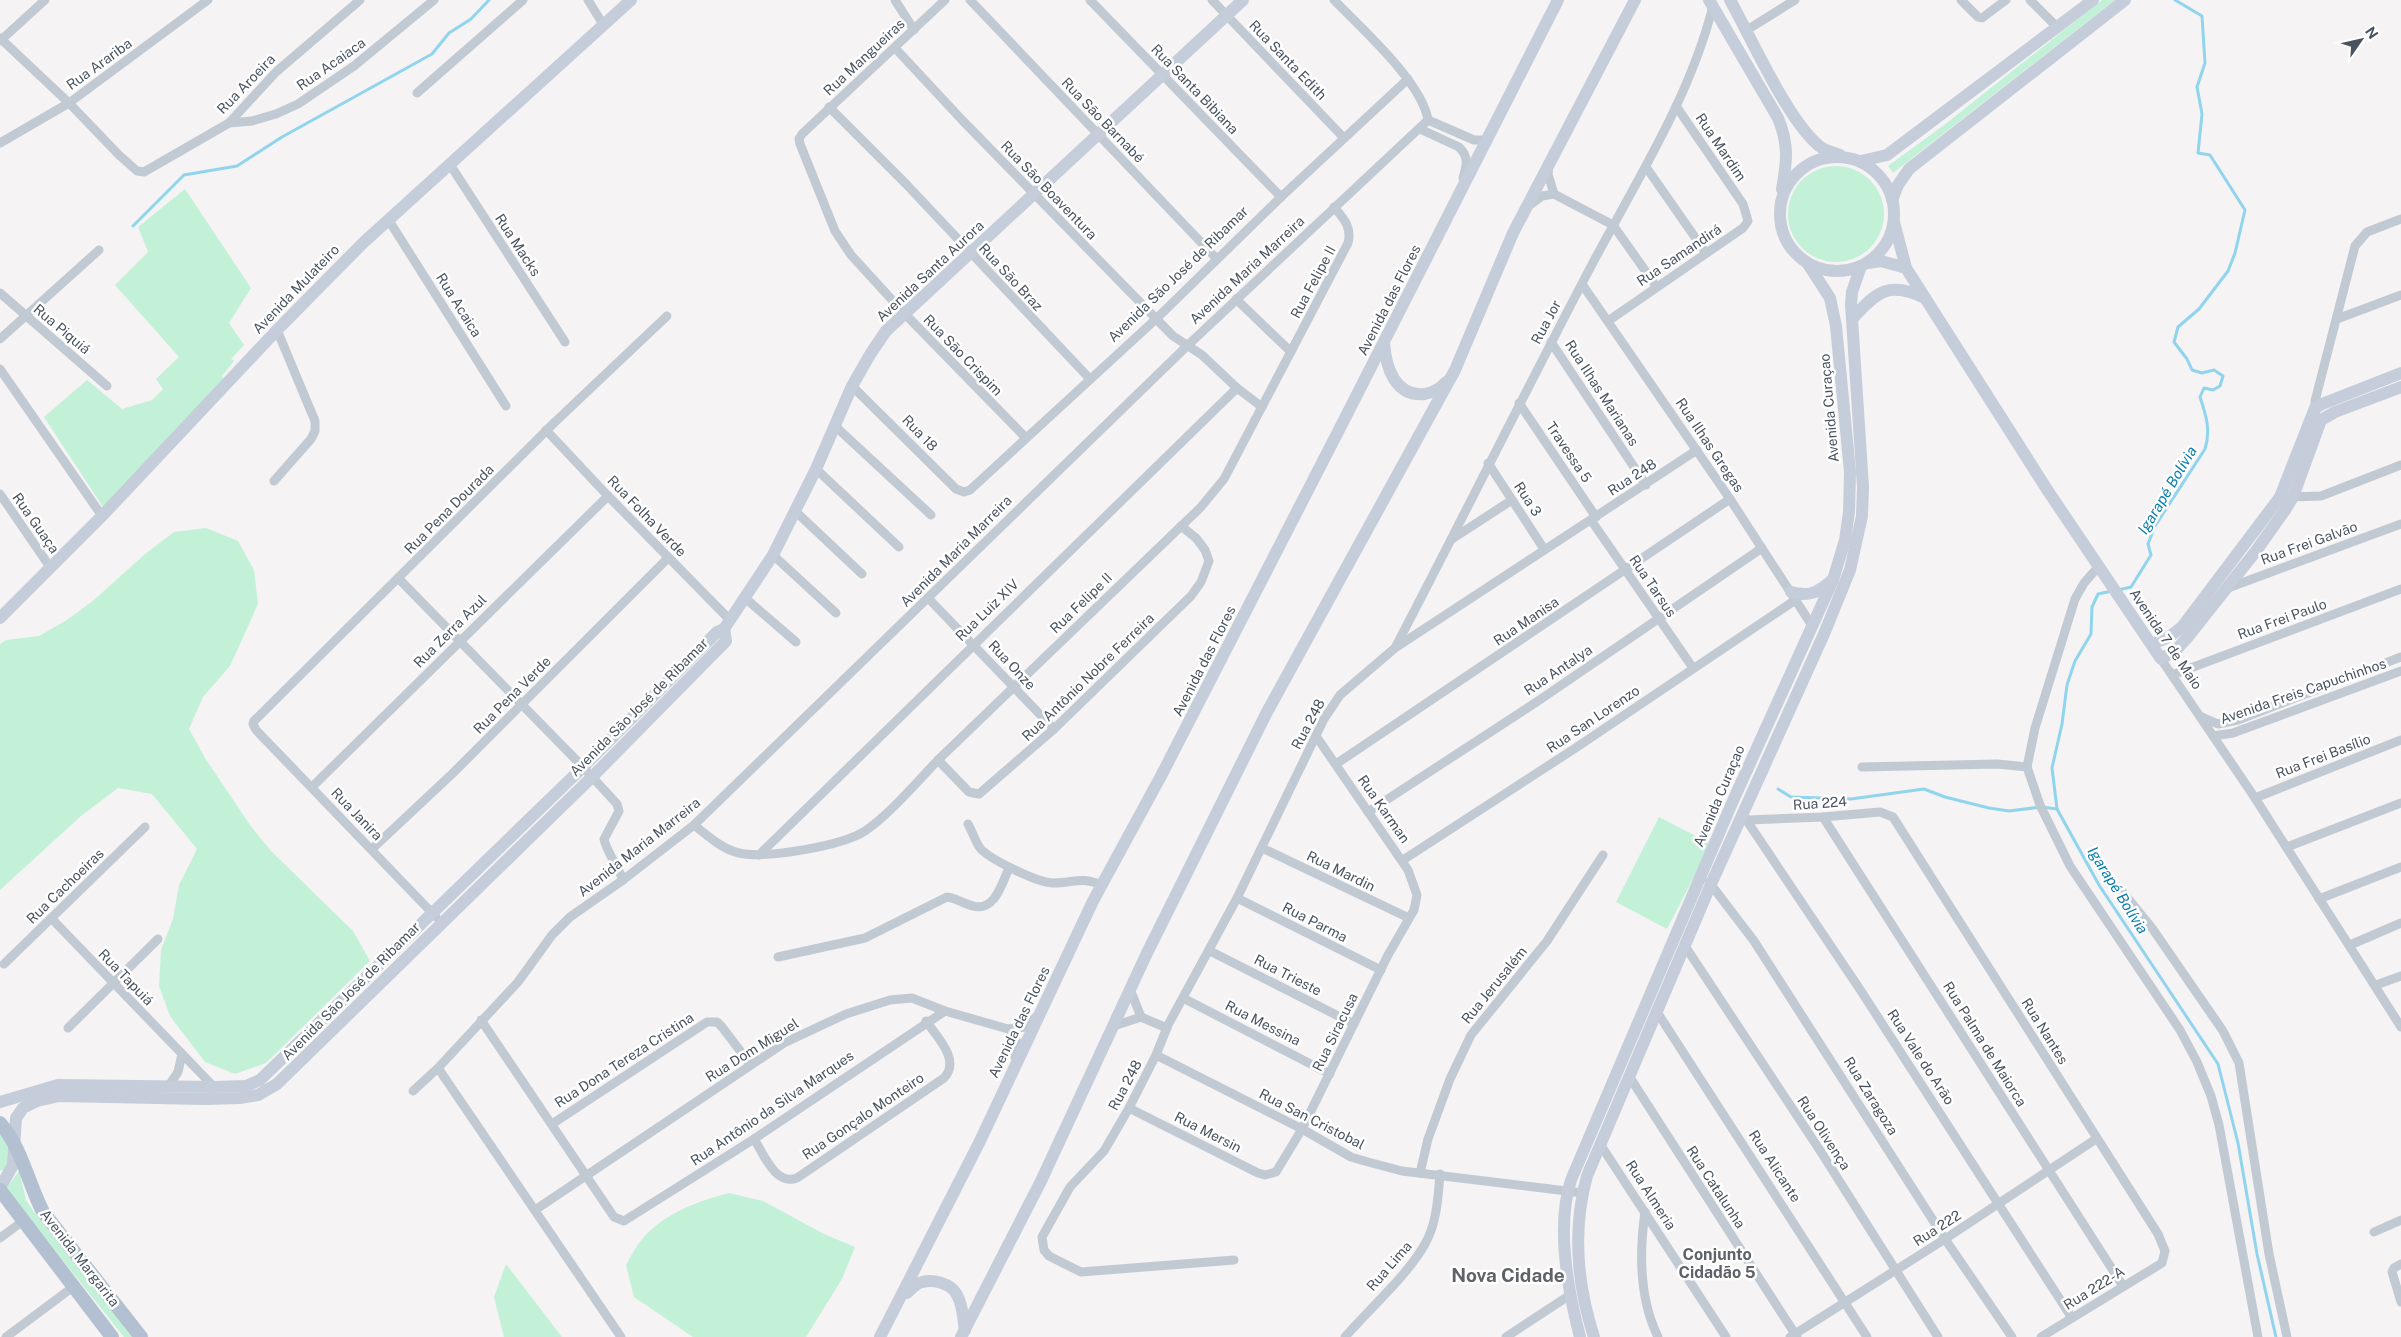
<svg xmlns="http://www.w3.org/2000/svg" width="2401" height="1337" font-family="'Public Sans',sans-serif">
  <rect width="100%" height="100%" fill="#f5f3f3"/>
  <g fill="#c3f1d8">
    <polygon points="2102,0 2115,0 1893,173 1888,166 1944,125"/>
    <circle cx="1836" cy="214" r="48"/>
    <polygon points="185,189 251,288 229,323 244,345 231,359 234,361 222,376 225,381 103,507 44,417 87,380 122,409 152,400 163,389 156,379 179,357 115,285 148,252 138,227"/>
    <polygon points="206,528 238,541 254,570 258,604 230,666 203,697 189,729 205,758 250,825 271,851 353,931 370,961 266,1063 235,1074 205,1062 170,1016 159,986 161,950 173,919 179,885 197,849 152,794 118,788 81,816 0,890 0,644 6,640 39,636 67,620 94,600 145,554 174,532"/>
    <polygon points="1659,817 1711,844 1667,929 1616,902"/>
    <polygon points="0,1130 12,1146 5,1171 0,1170"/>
    <polygon points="19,1171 26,1200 34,1212 134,1337 124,1337 6,1189"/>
    <path d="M729 1193 763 1201 824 1234 855 1247 842 1279 806 1337H693L634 1297 626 1265C631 1256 636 1246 643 1238 665 1213 698 1201 729 1193Z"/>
    <polygon points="506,1264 562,1337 504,1337 494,1297"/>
  </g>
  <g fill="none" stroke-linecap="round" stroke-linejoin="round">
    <g stroke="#90d4ee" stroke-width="3">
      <polyline points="133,226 184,175 237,166 282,137 432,54 449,33 471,19 489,0"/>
      <path d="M2118 590 2131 587 2151 555 2148 544 2155 526 2205 449C2211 430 2206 415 2200 397L2204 388 2213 390 2220 386 2223 376 2214 370 2202 373 2192 370 2187 359 2174 342 2178 327 2199 309 2228 271 2235 253 2245 210 2210 155 2198 153 2202 114 2197 87 2205 63 2202 16 2175 0"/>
      <polyline points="2112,591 2098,594 2092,607 2091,634 2075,661 2067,685 2062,724 2052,768 2057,809 2099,885 2218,1064 2238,1143 2257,1254 2276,1337"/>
      <polyline points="1778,789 1791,797 1851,799 1924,789 1945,797 1989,808 2009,811 2041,807 2057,809"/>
    </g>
    <g stroke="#c1c9d2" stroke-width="9">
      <polyline points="588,0 604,26"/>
      <polyline points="895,0 914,30"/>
      <polyline points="945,0 802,134 799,139 800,144 835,231 851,255 904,313 1026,438"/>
      <polyline points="970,0 1216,258"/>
      <polyline points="1090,0 1281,197"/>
      <polyline points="1212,0 1344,138"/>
      <polyline points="1961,0 1978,17 1982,18 2006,0"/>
      <polyline points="2030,0 2057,27"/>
      <polyline points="1747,30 1795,0"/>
      <polyline points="0,38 69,103 119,155 137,171 144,172 229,123 276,72 360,0"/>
      <polyline points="0,41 45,0"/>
      <polyline points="895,48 963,121 1173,336 1202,355 1237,388 1262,407"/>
      <polyline points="417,93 523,0"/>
      <polyline points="829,107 906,184 1090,379"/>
      <polyline points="1428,120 1474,140 1487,140"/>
      <polyline points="229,123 252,121 276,114 298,104 354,66 434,0"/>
      <path d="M1420 129 1459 147C1469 157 1467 165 1463 178"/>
      <polyline points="0,143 69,103 208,0"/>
      <polyline points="449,163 565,342"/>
      <polyline points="1549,165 1548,174 1554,194"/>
      <polyline points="1646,167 1706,253"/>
      <polyline points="1531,204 1542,196 1554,194 1613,225 1656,286"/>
      <polyline points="388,219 506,406"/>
      <polyline points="1582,284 1730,499 1811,624"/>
      <polyline points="0,293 107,386"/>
      <polyline points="1236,299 1291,352"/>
      <polyline points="2337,319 2401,295"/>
      <polyline points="1608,321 1743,228 1748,221 1743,204 1676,106"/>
      <polyline points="0,339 99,250"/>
      <polyline points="1551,342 1646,485"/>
      <polyline points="0,369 102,516"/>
      <polyline points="852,386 956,489 964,492 970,490 1156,319 1281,197 1408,79"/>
      <polyline points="1519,403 1596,517"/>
      <polyline points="2316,411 2315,401 2355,246 2367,232 2401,219"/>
      <polyline points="835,426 931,515"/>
      <polyline points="546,430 608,496 730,620"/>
      <polyline points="1488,463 1544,549"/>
      <polyline points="816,469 899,547"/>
      <polyline points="274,481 311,439 315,431 315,421 277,330"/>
      <polyline points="0,494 50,567"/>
      <polyline points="2290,497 2321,496 2401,465"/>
      <polyline points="795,511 862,574"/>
      <polyline points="1591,520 1693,668"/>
      <polyline points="1452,539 1512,500"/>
      <polyline points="773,555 836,613"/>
      <polyline points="2099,566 2084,583 2075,599 2035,728 2027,767 2040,805 2070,866 2180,1030 2197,1062 2211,1096 2219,1125 2258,1337"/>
      <path d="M398 578 583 767 617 804 619 811 604 839C606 851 618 866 623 880"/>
      <polyline points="2228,588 2401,524"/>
      <polyline points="745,598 796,642"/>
      <polyline points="928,598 1054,729"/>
      <path d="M1396 646C1461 522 1523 396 1588 272 1633 186 1689 101 1713 6"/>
      <polyline points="2161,659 2255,798 2401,1027"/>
      <polyline points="2172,675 2401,589"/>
      <polyline points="2200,716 2218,724 2238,720 2401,657"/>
      <polyline points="2213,736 2233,733 2401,671"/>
      <polyline points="938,760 969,792 979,794 1054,729 1191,596 1201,582 1209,561 1205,550 1196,538 1181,526"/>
      <polyline points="1336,764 1730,499"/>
      <polyline points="1862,767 1997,764 2027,767"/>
      <polyline points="312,787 608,496"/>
      <polyline points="2255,798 2401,740"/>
      <polyline points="1368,812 1538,701 1762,548"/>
      <polyline points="1823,817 2123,1286"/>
      <polyline points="1745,818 1861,991 2072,1318"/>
      <polyline points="1747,820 1823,817 1880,812 1893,817 2158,1234 2165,1251 2162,1263 2041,1337"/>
      <path d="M968 824C972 831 975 841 980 848 989 859 1038 883 1053 883 1074 883 1080 876 1102 885"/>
      <path d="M694 825C708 836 722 849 739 853 765 859 842 846 865 831 889 815 917 782 938 760L1200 508 1224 479 1348 243C1352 227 1344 219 1334 207"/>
      <polyline points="2287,847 2401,803"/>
      <polyline points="1262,848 1409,918"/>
      <polyline points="372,849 453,773 668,558"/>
      <polyline points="759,855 1237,388"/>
      <polyline points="1403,860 1577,747 1797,599"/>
      <polyline points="1709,882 1754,941 1945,1239 2012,1337"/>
      <polyline points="2122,891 2152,928 2223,1031 2239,1063 2269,1254 2287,1337"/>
      <polyline points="1237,898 1381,970"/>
      <polyline points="2319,899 2401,867"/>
      <polyline points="436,917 256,730 253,724 254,721 555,422 667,316"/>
      <polyline points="52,919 214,1087"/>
      <polyline points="2350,945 2401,923"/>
      <polyline points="1685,946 1821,1152 1938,1337"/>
      <polyline points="1210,951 1354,1024"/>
      <path d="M778 957 865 938 947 897C956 898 964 904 973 906 995 912 1002 883 1009 868"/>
      <polyline points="4,964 145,827"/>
      <polyline points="2376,985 2401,976"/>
      <polyline points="1130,989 1141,1017"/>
      <polyline points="1183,998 1330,1074"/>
      <polyline points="1657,1012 1867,1337"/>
      <polyline points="481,1020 614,1217 624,1221 754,1139 945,1011"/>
      <polyline points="1114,1026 1141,1017 1167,1028"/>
      <polyline points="68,1028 158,939"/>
      <path d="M1008 1029C1018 1038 1019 1045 1015 1057"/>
      <polyline points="1156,1055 1302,1129 1351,1157 1368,1162 1402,1171 1583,1193"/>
      <polyline points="438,1068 621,1337"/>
      <polyline points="1629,1076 1797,1337"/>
      <polyline points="168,1087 178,1072 182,1054"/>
      <path d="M413 1091 438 1068 518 982 552 935 570 917 623 880 694 825 1187 346 1428 120C1422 82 1361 28 1334 0"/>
      <polyline points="1129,1108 1258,1173 1265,1175 1276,1172 1302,1129 1388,955 1414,910 1417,895 1408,870 1316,736"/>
      <polyline points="552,1124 707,1022 717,1022 722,1027 751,1065"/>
      <path d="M754 1139C764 1154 775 1186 797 1178L944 1078C961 1060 937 1037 926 1021"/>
      <polyline points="1600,1144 1726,1337"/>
      <polyline points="1420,1173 1428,1139 1450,1079 1471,1035 1547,941 1603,855"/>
      <polyline points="535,1210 784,1043 846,1014 890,1000 912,998 945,1011 1008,1029 1026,1027 1036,1017"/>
      <path d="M1645 1212C1639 1254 1639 1298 1658 1337"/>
      <polyline points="2374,1232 2401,1220"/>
      <polyline points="0,1238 23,1221"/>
      <polyline points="1234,1260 1081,1272 1049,1256 1044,1250 1042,1237 1070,1187 1104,1151 1129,1108 1156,1055 1168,1025 1237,898 1324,719 1340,695 1395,648 1697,450"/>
      <polyline points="2401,1264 2394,1268 2392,1272 2401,1302"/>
      <polyline points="6,1337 73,1287"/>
      <path d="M1345 1337C1369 1309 1407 1276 1425 1244 1437 1223 1438 1197 1440 1174"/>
      <polyline points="1506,1337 1570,1295"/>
      <polyline points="1790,1337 1945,1239 2096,1139"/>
    </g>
    <g stroke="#c4cdd9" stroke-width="12">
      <path d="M1709 0 1778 118C1789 145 1787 161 1782 189"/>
      <path d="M1730 0C1751 37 1790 126 1822 148 1827 151 1834 153 1840 155"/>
      <circle cx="1837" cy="214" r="57"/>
      <polyline points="1861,161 1887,155 2093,0"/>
      <polyline points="1892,200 1898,185 1909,169 2125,0"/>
      <polyline points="1894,222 1906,268 2048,491 2161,659 2176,650 2187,638 2256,551 2285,510 2293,497 2321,420 2335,412 2401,387"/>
      <polyline points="1868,263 1881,261 1906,268"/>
      <path d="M1853 318C1877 291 1890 281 1925 298"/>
      <path d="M1384 343C1386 368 1395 397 1425 394 1434 392 1441 388 1446 382"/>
      <path d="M1791 592C1808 597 1818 593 1831 581"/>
      <polyline points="0,618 102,516 277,330 363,243 631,0"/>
      <polyline points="2152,644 2169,637 2182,627 2280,497 2315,408 2322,404 2401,373"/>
      <polyline points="0,1102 58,1085 214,1087 246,1086 260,1080 583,767 717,632 724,629 773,555 816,469 852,386 871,353 886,331 1243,0"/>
      <polyline points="0,1188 13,1165 16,1118 23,1108 37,1101 59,1096 205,1099 240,1098 258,1095 277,1084 592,777 726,641 724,629"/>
      <path d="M907 1293C910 1290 915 1285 919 1283 932 1278 951 1283 957 1295 963 1305 963 1319 965 1330"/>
      <polyline points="880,1337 980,1141 1093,901 1161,776 1342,424 1558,0"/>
      <polyline points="961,1337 1041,1181 1147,953 1267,712 1455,370 1513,233 1635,0"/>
      <path d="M1580 1337C1568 1291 1556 1226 1571 1180L1732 803 1833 580 1845 540 1849 512 1850 472 1836 326 1830 298 1808 264"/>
      <path d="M1594 1337C1577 1284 1572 1230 1587 1176L1711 884 1824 634 1850 570 1862 516 1863 487 1851 304 1852 292 1861 266"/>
    </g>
    <g stroke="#b3c0d1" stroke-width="14">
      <path d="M0 1123C22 1148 28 1183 43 1212L141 1337"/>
      <polyline points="0,1190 112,1337"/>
    </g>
  </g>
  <g text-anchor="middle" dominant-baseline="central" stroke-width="5" stroke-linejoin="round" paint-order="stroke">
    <g font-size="14" fill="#4a5461" stroke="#fff">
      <text transform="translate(864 57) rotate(-43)">Rua Mangueiras</text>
      <text transform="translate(1288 60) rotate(46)">Rua Santa Edith</text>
      <text transform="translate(99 64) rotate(-36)">Rua Arariba</text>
      <text transform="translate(331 64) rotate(-35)">Rua Acaiaca</text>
      <text transform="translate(246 84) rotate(-46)">Rua Aroeira</text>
      <text transform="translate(1195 89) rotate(46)">Rua Santa Bibiana</text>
      <text transform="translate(1103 120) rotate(46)">Rua São Barnabé</text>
      <text transform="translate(1721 147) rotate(56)">Rua Mardim</text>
      <text transform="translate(1049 190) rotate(46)">Rua São Boaventura</text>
      <text transform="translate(518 245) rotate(57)">Rua Macks</text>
      <text transform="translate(1679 255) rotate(-34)">Rua Samandirá</text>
      <text transform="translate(1247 270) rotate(-43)">Avenida Maria Marreira</text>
      <text transform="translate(930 271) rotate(-43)">Avenida Santa Aurora</text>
      <text transform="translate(1178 274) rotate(-44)">Avenida São José de Ribamar</text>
      <text transform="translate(1011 277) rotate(47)">Rua São Braz</text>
      <text transform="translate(1313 282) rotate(-62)">Rua Felipe II</text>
      <text transform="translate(296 289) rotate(-46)">Avenida Mulateiro</text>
      <text transform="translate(1389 300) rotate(-63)">Avenida das Flores</text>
      <text transform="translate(459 305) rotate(58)">Rua Acaica</text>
      <text transform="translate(1546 322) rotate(-62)">Rua Jor</text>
      <text transform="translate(62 329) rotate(40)">Rua Piquiá</text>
      <text transform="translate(963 355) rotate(46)">Rua São Crispim</text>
      <text transform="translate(1602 393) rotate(57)">Rua Ilhas Marianas</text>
      <text transform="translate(1829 408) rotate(-95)">Avenida Curaçao</text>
      <text transform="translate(920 433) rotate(46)">Rua 18</text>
      <text transform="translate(1710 445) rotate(56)">Rua Ilhas Gregas</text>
      <text transform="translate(1569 452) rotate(56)">Travessa 5</text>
      <text transform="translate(1632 477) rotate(-33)">Rua 248</text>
      <text transform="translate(1528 499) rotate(57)">Rua 3</text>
      <text transform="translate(449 509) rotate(-45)">Rua Pena Dourada</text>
      <text transform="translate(647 516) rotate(46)">Rua Folha Verde</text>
      <text transform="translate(36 523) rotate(55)">Rua Guaça</text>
      <text transform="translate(2309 543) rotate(-20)">Rua Frei Galvão</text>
      <text transform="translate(956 551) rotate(-45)">Avenida Maria Marreira</text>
      <text transform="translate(1653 586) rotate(56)">Rua Tarsus</text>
      <text transform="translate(1081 603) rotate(-44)">Rua Felipe II</text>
      <text transform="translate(987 610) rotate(-44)">Rua Luiz XIV</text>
      <text transform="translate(2282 619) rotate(-20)">Rua Frei Paulo</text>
      <text transform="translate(1526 621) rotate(-34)">Rua Manisa</text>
      <text transform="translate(450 631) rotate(-45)">Rua Zerra Azul</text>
      <text transform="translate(2166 639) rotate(56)">Avenida 7 de Maio</text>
      <text transform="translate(1204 661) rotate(-63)">Avenida das Flores</text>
      <text transform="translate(1012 665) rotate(47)">Rua Onze</text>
      <text transform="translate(1558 670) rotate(-34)">Rua Antalya</text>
      <text transform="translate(1088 677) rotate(-44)">Rua Antônio Nobre Ferreira</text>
      <text transform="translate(2303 691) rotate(-19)">Avenida Freis Capuchinhos</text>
      <text transform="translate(512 695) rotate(-45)">Rua Pena Verde</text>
      <text transform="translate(639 707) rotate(-45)">Avenida São José de Ribamar</text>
      <text transform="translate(1593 719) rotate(-34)">Rua San Lorenzo</text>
      <text transform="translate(1308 724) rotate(-62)">Rua 248</text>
      <text transform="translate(2323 756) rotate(-21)">Rua Frei Basílio</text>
      <text transform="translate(1719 796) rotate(-67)">Avenida Curaçao</text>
      <text transform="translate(1820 803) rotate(-4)">Rua 224</text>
      <text transform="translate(1384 809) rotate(55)">Rua Karman</text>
      <text transform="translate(357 814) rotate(46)">Rua Janira</text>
      <text transform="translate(639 847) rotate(-38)">Avenida Maria Marreira</text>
      <text transform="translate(1341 871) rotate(26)">Rua Mardin</text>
      <text transform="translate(65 886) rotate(-44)">Rua Cachoeiras</text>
      <text transform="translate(1315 922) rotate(27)">Rua Parma</text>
      <text transform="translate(1288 975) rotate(27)">Rua Trieste</text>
      <text transform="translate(126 977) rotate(46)">Rua Tapuiá</text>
      <text transform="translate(1494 985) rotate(-51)">Rua Jerusalém</text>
      <text transform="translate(351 991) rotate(-45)">Avenida São José de Ribamar</text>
      <text transform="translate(1019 1022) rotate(-64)">Avenida das Flores</text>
      <text transform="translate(1263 1023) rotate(27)">Rua Messina</text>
      <text transform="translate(2045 1031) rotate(58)">Rua Nantes</text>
      <text transform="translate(1335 1032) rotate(-64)">Rua Siracusa</text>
      <text transform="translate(1985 1044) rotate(58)">Rua Palma de Maiorca</text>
      <text transform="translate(752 1050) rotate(-32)">Rua Dom Miguel</text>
      <text transform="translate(1921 1057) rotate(57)">Rua Vale do Arão</text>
      <text transform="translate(624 1060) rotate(-33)">Rua Dona Tereza Cristina</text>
      <text transform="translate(1125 1085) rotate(-62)">Rua 248</text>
      <text transform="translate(1871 1096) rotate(58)">Rua Zaragoza</text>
      <text transform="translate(772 1108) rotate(-34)">Rua Antônio da Silva Marques</text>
      <text transform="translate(863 1116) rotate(-34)">Rua Gonçalo Monteiro</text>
      <text transform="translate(1312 1119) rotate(27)">Rua San Cristobal</text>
      <text transform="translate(1208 1132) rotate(27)">Rua Mersin</text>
      <text transform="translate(1824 1133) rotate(57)">Rua Olivença</text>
      <text transform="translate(1775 1166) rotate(57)">Rua Alicante</text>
      <text transform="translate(1716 1187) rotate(57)">Rua Catalunha</text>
      <text transform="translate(1651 1195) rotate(57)">Rua Almeria</text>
      <text transform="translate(1937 1228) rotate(-33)">Rua 222</text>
      <text transform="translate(80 1258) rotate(52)">Avenida Margarita</text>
      <text transform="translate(1389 1266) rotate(-49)">Rua Lima</text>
      <text transform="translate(2094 1288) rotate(-32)">Rua 222-A</text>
    </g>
    <g font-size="15" font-style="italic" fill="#0b7eab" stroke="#fff">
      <text transform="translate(2167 490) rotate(-59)">Igarapé Bolívia</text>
      <text transform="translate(2118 890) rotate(58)">Igarapé Bolívia</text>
    </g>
    <g font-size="16" font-weight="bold" fill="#5f6268" stroke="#fff">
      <text x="1717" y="1254">Conjunto<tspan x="1717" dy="18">Cidadão 5</tspan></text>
    </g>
    <g font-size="19" font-weight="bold" fill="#5f6268" stroke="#fff">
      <text x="1508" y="1275">Nova Cidade</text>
    </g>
  </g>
  <g transform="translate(2361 40) rotate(56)" stroke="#ffffff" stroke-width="4" paint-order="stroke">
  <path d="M0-4L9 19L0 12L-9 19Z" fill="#4a5461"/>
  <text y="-8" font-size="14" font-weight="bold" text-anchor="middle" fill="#4a5461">N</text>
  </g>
</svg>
